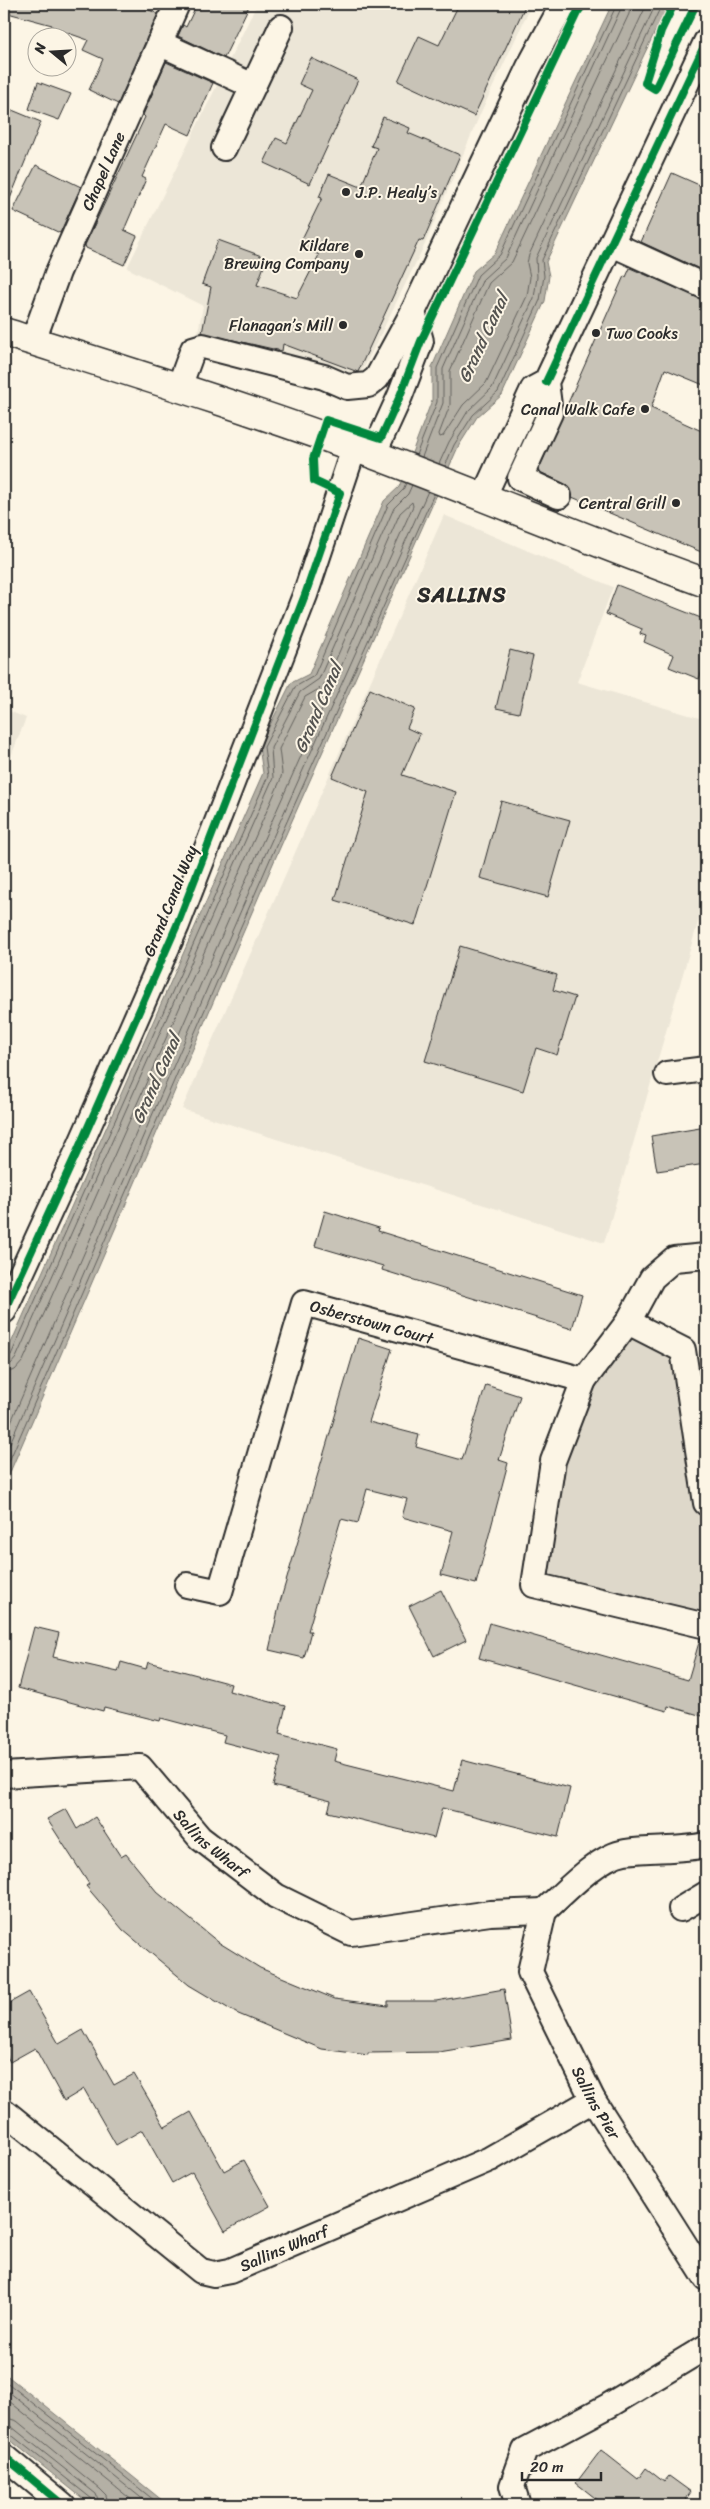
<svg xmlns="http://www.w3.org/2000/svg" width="710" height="2509" font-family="Sriracha,sans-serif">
  <rect width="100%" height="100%" fill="#fcf5e5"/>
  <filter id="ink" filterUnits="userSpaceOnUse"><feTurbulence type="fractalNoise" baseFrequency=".02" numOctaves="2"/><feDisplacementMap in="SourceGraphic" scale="10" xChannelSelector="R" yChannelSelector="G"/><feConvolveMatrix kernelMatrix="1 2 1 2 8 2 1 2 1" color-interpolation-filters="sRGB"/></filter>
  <g filter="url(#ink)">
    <g fill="#ece6d7">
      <polygon points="257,4 532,4 481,112 425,244 358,380 196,343 203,306 127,268"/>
      <polygon points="444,515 613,587 577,682 706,720 706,895 604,1243 182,1109"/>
      <polygon points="4,709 26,718 4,774"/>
    </g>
    <polygon fill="#ded8ca" stroke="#84827a" points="636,1324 685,1356 706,1536 706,1622 538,1579 569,1443 584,1389"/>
    <g fill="#b4b0a5" stroke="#7d7b74">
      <polygon points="612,4 668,4 546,262 549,276 545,301 502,395 477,417 458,447 275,859 4,1486 4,1359 263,773 259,747 291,683 309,674 384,501 399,487 432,400 432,367 474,271 495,253"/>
      <polygon points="4,2373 168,2505 91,2505 4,2435"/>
    </g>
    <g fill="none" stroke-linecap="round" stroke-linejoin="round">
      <g stroke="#62605c" stroke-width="1">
        <polyline points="630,4 629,14 512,262 489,283 450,371 450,405 439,434 440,437 443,436 463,405 486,383 527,296 530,277 527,263 529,255 647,4"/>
        <polyline points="416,455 437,402 437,368 478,275 500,255 617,4"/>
        <polyline points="422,457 443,403 443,369 483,279 506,258 623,4"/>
        <polyline points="439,464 449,442 468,411 492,388 534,298 537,277 536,258 656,4"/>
        <polyline points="445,466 454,445 473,415 498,392 540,300 544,276 542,260 662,4"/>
        <polyline points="4,1359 11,1355 268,776 264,747 295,687 314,676 388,505 403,490 406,483"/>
        <polyline points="4,1365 11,1364 16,1358 273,778 271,748 300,692 319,679 394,508 408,494 412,485"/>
        <polyline points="4,1373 15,1370 23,1361 280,781 282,773 279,749 305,697 319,689 326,682 400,513 412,502 413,506 258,852 4,1438"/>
        <polyline points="4,1457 265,855 428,491"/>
        <polyline points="4,1473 271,857 434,494"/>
        <polyline points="4,2380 160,2505"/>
        <polyline points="4,2388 150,2505"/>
        <polyline points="4,2397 138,2505"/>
        <polyline points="4,2417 17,2421 100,2489 106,2495 108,2505"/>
        <polyline points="4,2425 12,2427 96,2494 100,2505"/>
        <polyline points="4,2431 9,2433 92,2499 94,2505"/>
      </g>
    </g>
    <g fill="#c8c3b7" stroke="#2b2b2b">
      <polygon points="4,4 136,4 158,14 118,104 89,90 103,59 83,50 88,40 51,27 52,25 4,12"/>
      <polygon points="197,4 250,4 224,58 178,36 183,25 186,27"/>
      <polygon points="459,4 526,4 474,116 398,81 419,36 439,45"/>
      <polygon points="311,58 358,80 310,184 264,163 276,138 287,143 312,90 299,84"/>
      <polygon points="166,62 213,83 190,135 166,124 142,177 146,179 124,230 137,236 124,265 86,248 85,245 145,117 143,115"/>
      <polygon points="38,82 71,94 59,120 29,109"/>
      <polygon points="12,110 41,122 5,211 4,131"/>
      <polygon points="383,117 410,128 408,133 460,155 423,241 419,240 358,372 283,344 282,351 202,333 211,287 202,284 218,240 267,258 257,285 297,298 319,255 299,245 322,198 319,197 329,174 361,187 377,148 371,146"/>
      <polygon points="36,165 81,187 60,233 13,211"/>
      <polygon points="672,173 706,188 706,272 641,242"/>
      <polygon points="630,268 706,301 706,386 665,369 651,408 706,433 706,554 572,497 570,488 565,484 538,471 624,276 626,277"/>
      <polygon points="617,585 706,620 706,660 699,679 669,667 674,655 644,642 646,636 640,634 642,629 606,614"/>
      <polygon points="510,650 533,656 519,713 496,708"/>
      <polygon points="370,689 415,709 407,728 420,734 402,775 456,792 415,925 335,900 368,792 332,777"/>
      <polygon points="501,801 570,820 548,897 480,878"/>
      <polygon points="460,946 557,975 553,990 575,997 557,1055 536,1048 523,1091 425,1061"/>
      <polygon points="706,1127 706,1164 657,1171 651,1136"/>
      <polygon points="325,1211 379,1228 378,1231 582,1295 572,1329 382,1270 383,1266 315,1246"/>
      <polygon points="358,1338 392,1349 369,1422 419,1435 416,1447 462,1460 486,1385 520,1396 499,1460 508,1463 476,1584 441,1575 453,1531 402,1517 407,1499 367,1489 358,1523 341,1519 308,1631 311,1631 304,1658 269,1650 280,1602"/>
      <polygon points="441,1590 466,1640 434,1656 409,1606"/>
      <polygon points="489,1623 688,1680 700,1639 706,1639 706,1717 668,1706 667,1711 479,1658"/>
      <polygon points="34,1627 59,1633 53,1657 118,1672 121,1662 146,1669 148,1662 231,1684 229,1691 286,1706 279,1734 337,1749 334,1761 454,1791 462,1760 570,1788 558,1837 442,1808 434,1838 328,1812 331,1801 273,1786 281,1757 223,1742 225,1735 161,1718 160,1721 104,1707 103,1711 18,1688"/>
      <polygon points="66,1809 77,1829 95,1817 121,1857 126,1854 157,1892 218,1942 260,1968 335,1999 388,2006 388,2001 436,2001 504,1989 512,2040 439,2052 368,2053 368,2055 322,2049 236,2013 189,1985 123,1930 103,1906 86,1886 89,1884 47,1819"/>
      <polygon points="29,1992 59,2044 83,2030 114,2085 134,2074 165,2127 191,2112 224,2171 244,2160 270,2206 225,2231 192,2172 172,2183 142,2130 116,2145 84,2089 64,2101 35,2048 10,2062 4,2051 4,2006"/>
      <polygon points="601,2450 638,2479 646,2468 664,2482 669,2476 691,2492 686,2499 694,2505 604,2505 576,2483"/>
    </g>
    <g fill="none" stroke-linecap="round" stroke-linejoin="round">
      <g stroke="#2b2b2b" stroke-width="28">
        <g id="minor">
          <polyline points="159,43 253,86"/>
          <polyline points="224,148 281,27"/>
          <polyline points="612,244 706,287"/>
          <path id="s1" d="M33 341 58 272 177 4"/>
          <polyline points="179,387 193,349 203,346 324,377 347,387 368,385 377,378 413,312 529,67 563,4"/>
          <polyline points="373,455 400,396 421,341 413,312"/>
          <polyline points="484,496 533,389 546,382"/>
          <polyline points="559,496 520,478 550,413 546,382 706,42"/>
          <polyline points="667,1074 706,1069"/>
          <polyline points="4,1311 78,1150 177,925 305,595 354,448"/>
          <polyline points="628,1322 683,1350 706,1503"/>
          <polyline points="584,1380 553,1461 534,1585 706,1626"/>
          <path id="s2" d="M187 1585 220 1592 304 1303 584 1380 628 1322 652 1278 674 1259 706 1256"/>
          <path id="s3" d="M4 1775 140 1767 200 1838 276 1896 351 1933 490 1913 544 1911"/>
          <polyline points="681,1909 706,1894"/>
          <path id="s4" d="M544 1911 530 1972 593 2100 706 2278"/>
          <path d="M544 1911C564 1893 598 1856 625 1852 652 1848 679 1851 706 1845"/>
          <path id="s5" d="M4 2111 201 2271 214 2274 230 2271 490 2159 593 2100"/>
          <polyline points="4,2456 63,2505"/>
          <polyline points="518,2505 512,2486 525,2450 608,2406 706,2347"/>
        </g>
      </g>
      <g stroke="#2b2b2b" stroke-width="31">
        <path id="tertiary" d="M4 332C127 371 251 409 372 454 484 496 594 543 706 583"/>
      </g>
      <use href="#minor" stroke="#fcf5e5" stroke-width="24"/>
      <use href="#tertiary" stroke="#fcf5e5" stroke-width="28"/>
      <g stroke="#fcf5e5" stroke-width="11">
        <g id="cycleway">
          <polyline points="674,4 661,31 645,83 655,89 696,4"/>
          <polyline points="546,382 706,42"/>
          <polyline points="4,1311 78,1150 177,925 305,595 340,493 314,481 313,459 326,420 381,438 400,396 421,341 577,13 584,4"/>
          <polyline points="4,2456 63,2505"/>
        </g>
      </g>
      <use href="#cycleway" stroke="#00873e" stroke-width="8"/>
    </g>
  </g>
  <g fill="#2b2b2b" stroke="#fcf5e5" stroke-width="2">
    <circle cx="346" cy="192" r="5"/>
    <circle cx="359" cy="254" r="5"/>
    <circle cx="343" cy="325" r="5"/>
    <circle cx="596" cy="333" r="5"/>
    <circle cx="645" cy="409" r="5"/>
    <circle cx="676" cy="503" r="5"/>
  </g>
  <g text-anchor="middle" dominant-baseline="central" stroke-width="4" stroke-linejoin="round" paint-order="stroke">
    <g font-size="16" fill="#2b2b2b" stroke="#fcf5e5">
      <text stroke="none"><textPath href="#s1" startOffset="184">Chapel Lane</textPath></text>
      <text transform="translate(170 901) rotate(-68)">Grand Canal Way</text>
      <text stroke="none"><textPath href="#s2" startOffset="405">Osberstown Court</textPath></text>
      <text stroke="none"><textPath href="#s3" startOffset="241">Sallins Wharf</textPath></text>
      <text stroke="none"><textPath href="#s4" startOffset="209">Sallins Pier</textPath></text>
      <text stroke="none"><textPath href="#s5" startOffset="342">Sallins Wharf</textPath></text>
    </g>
    <g font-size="16" fill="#2b2b2b" stroke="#fcf5e5" text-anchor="end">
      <text x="356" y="192" text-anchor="start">J.P. Healy’s</text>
      <text x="349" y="245">Kildare<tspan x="349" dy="18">Brewing Company</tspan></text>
      <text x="333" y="325">Flanagan’s Mill</text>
      <text x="606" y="333" text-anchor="start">Two Cooks</text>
      <text x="635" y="409">Canal Walk Cafe</text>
      <text x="666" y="503">Central Grill</text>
    </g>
    <g font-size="18" font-style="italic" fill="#545350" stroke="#fcf5e5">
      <text transform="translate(483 338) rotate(-65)">Grand Canal</text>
      <text transform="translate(318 708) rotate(-67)">Grand Canal</text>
      <text transform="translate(156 1079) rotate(-66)">Grand Canal</text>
    </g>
    <g font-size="21" font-weight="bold" letter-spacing="1" fill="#2b2b2b" stroke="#fcf5e5">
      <text x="462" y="595">SALLINS</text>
    </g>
  </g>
  <rect width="710" height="2509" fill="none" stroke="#fcf5e5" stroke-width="20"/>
  <rect x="10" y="10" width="690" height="2489" fill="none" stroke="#2b2b2b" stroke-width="2" filter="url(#ink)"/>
  <g transform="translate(52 52) rotate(288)"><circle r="24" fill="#fcf5e5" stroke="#a8a49b"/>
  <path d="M0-4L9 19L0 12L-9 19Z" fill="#2b2b2b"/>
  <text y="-8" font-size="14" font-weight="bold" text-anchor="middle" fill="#2b2b2b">N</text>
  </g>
  <path d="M522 2472v8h79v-8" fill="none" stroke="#2b2b2b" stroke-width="2.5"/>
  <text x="530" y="2472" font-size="15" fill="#2b2b2b" stroke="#fcf5e5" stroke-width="4" paint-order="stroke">20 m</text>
</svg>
